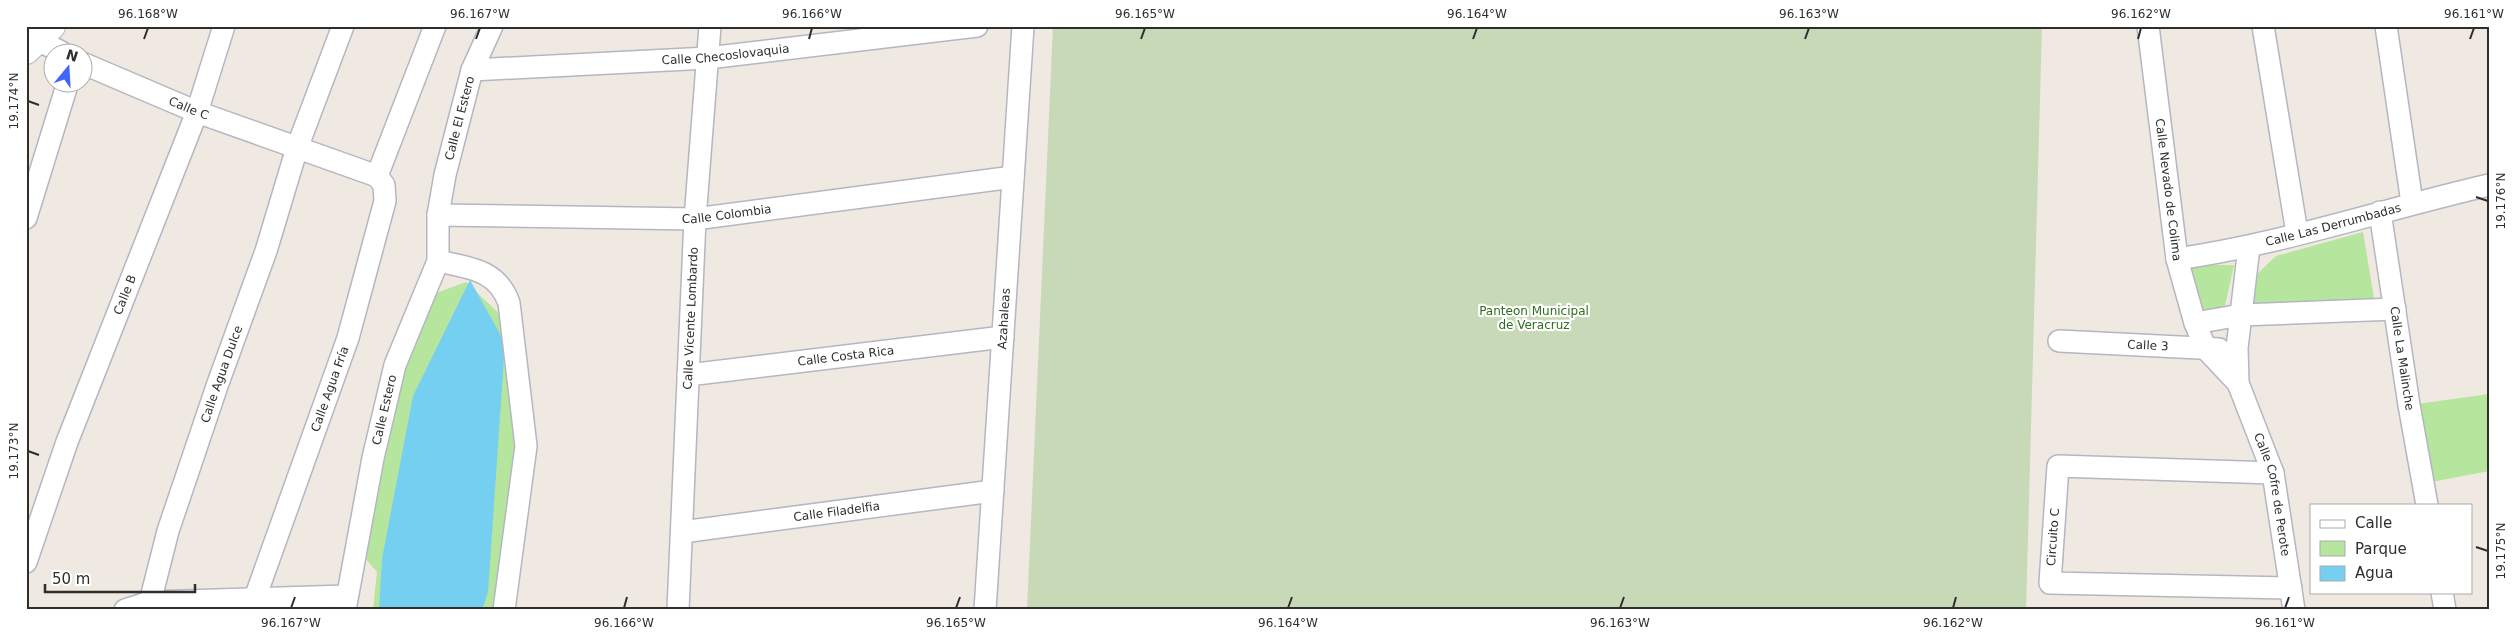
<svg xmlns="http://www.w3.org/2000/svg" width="2515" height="636" font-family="'DejaVu Sans',sans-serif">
  <rect width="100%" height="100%" fill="#efe9e1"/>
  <g fill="#b6e59e">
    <polygon points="2363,232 2374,298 2253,310 2254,277 2276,256"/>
    <polygon points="2188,265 2234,265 2224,310 2197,314"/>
    <polygon points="466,282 511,325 526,382 502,610 373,610 377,572 358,550 412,302"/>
    <polygon points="2489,394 2489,471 2421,484 2410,405"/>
  </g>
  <polygon fill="#c8d9b8" points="1053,26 2042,26 2026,610 1027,610"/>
  <polygon fill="#75cff0" points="470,280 505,343 488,592 482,610 379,610 382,559 413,396"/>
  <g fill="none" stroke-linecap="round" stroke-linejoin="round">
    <g stroke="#b4b7c1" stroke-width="24">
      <g id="street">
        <path id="s1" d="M2148 26 2177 259 2195 323 2206 349 2238 383"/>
        <polyline points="2263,26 2297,233"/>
        <polyline points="2386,26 2412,203"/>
        <polyline points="38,40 61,52"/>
        <path id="s2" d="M82 63 197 112 377 176"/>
        <path id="s3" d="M472 70 708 58 977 26"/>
        <polyline points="377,176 435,26"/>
        <path id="s4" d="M2380 212 2409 405 2427 505"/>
        <path id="s5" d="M438 215 695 219 1013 177"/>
        <polyline points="26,218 68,82"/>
        <path id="s6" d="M2249 247 2237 348 2238 383 2273 473 2294 610"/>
        <path id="s7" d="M2177 259C2282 244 2385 209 2489 185"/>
        <path d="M438 261C469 268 497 269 509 303L526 446 504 610"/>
        <polyline points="2195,323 2241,315 2395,309"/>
        <path id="s8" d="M2059 341 2219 349"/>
        <path id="s9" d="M688 375 1003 337"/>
        <polyline points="2273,473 2058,466 2050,583 2291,588"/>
        <path id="s10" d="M682 532 993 491"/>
        <path id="s11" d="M26 562 67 442 197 112 224 26"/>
        <polyline points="2442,592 2445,610"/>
        <path id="s12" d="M255 598 348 338 385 201 384 185 377 176"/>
        <path id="s13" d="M150 602 168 531 217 386 266 251 297 148 343 26"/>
        <polyline points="125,610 150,602 347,596"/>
        <path id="s14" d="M345 610 373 458 395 365 438 261V215L445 175 472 70 492 26"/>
        <path id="s15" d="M678 610 695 219 710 26"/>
        <path id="s16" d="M985 610 1023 26"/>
      </g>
    </g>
    <g stroke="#b4b7c1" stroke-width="30">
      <polyline id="secondary" points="26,50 51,26"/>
    </g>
    <use href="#street" stroke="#fff" stroke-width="21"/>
    <use href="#secondary" stroke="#fff" stroke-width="28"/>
  </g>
  <path fill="none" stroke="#2e2e2e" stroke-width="2" d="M144 39 148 28M476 39 480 28M809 39 812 28M1141 39 1145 28M1473 39 1477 28M1805 39 1809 28M2138 39 2141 28M2470 39 2474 28M28 101 39 105M2476 197 2488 201M28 451 39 455M2476 547 2488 551M291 608 295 597M624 608 627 597M956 608 960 597M1288 608 1292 597M1620 608 1624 597M1953 608 1956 597M2285 608 2289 597"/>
  <g text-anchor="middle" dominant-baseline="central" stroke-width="4.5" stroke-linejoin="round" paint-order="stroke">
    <g font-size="12" fill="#2e2e2e" stroke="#fff">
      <text stroke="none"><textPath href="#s3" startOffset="254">Calle Checoslovaquia</textPath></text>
      <text stroke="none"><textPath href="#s2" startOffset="116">Calle C</textPath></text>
      <text stroke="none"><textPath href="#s14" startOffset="508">Calle El Estero</textPath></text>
      <text stroke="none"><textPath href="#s1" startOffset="165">Calle Nevado de Colima</textPath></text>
      <text stroke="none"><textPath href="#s5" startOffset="289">Calle Colombia</textPath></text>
      <text stroke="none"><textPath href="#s7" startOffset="160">Calle Las Derrumbadas</textPath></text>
      <text stroke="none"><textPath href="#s11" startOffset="285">Calle B</textPath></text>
      <text stroke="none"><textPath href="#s15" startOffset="292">Calle Vicente Lombardo</textPath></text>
      <text stroke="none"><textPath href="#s16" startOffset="292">Azahaleas</textPath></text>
      <text stroke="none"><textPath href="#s8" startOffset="89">Calle 3</textPath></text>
      <text stroke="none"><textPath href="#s9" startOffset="159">Calle Costa Rica</textPath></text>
      <text stroke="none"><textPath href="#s4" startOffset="148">Calle La Malinche</textPath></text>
      <text stroke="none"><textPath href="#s13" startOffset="239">Calle Agua Dulce</textPath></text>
      <text stroke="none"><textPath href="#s12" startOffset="222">Calle Agua Fría</textPath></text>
      <text stroke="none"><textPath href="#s14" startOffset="204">Calle Estero</textPath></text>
      <text stroke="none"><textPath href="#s6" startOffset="254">Calle Cofre de Perote</textPath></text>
      <text stroke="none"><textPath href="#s10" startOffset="156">Calle Filadelfia</textPath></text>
      <text transform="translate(2053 537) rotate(-86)">Circuito C</text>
    </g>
    <g font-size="12" fill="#2c6e1b" stroke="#fff">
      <text x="1534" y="311">Panteon Municipal<tspan x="1534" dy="14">de Veracruz</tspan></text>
    </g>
  </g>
  <rect width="2515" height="636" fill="none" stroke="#ffffff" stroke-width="55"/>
  <rect x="2310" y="504" width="162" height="90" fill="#ffffff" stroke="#ababab"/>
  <rect x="2320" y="520" width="25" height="8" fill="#ffffff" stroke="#ababab"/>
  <text x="2355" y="528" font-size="15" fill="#2e2e2e">Calle</text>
  <rect x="2320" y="541" width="25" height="15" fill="#b6e59e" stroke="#ababab"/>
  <text x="2355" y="554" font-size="15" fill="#2e2e2e">Parque</text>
  <rect x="2320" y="566" width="25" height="15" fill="#75cff0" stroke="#ababab"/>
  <text x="2355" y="578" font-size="15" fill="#2e2e2e">Agua</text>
  <g transform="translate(68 68) rotate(18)"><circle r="24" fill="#ffffff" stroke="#ababab"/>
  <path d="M0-4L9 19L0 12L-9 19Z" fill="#4264fb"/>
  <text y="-8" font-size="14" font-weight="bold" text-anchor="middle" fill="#2e2e2e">N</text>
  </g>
  <path d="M45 584v8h150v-8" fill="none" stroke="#2e2e2e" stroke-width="2.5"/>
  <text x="52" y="584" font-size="15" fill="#2e2e2e" stroke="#ffffff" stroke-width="4" paint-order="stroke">50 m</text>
  <rect x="28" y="28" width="2460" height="580" fill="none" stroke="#2e2e2e" stroke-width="2"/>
  <g font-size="12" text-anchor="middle" fill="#2e2e2e">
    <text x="148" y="18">96.168°W</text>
    <text x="480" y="18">96.167°W</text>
    <text x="812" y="18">96.166°W</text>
    <text x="1145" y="18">96.165°W</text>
    <text x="1477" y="18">96.164°W</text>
    <text x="1809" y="18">96.163°W</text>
    <text x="2141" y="18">96.162°W</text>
    <text x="2474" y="18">96.161°W</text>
    <text transform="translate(14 101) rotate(-90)" y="4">19.174°N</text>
    <text transform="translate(2501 201) rotate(-90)" y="4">19.176°N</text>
    <text transform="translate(14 451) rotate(-90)" y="4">19.173°N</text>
    <text transform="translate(2501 551) rotate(-90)" y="4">19.175°N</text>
    <text x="291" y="627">96.167°W</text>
    <text x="624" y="627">96.166°W</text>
    <text x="956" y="627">96.165°W</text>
    <text x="1288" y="627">96.164°W</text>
    <text x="1620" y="627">96.163°W</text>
    <text x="1953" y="627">96.162°W</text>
    <text x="2285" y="627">96.161°W</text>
  </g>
</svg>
